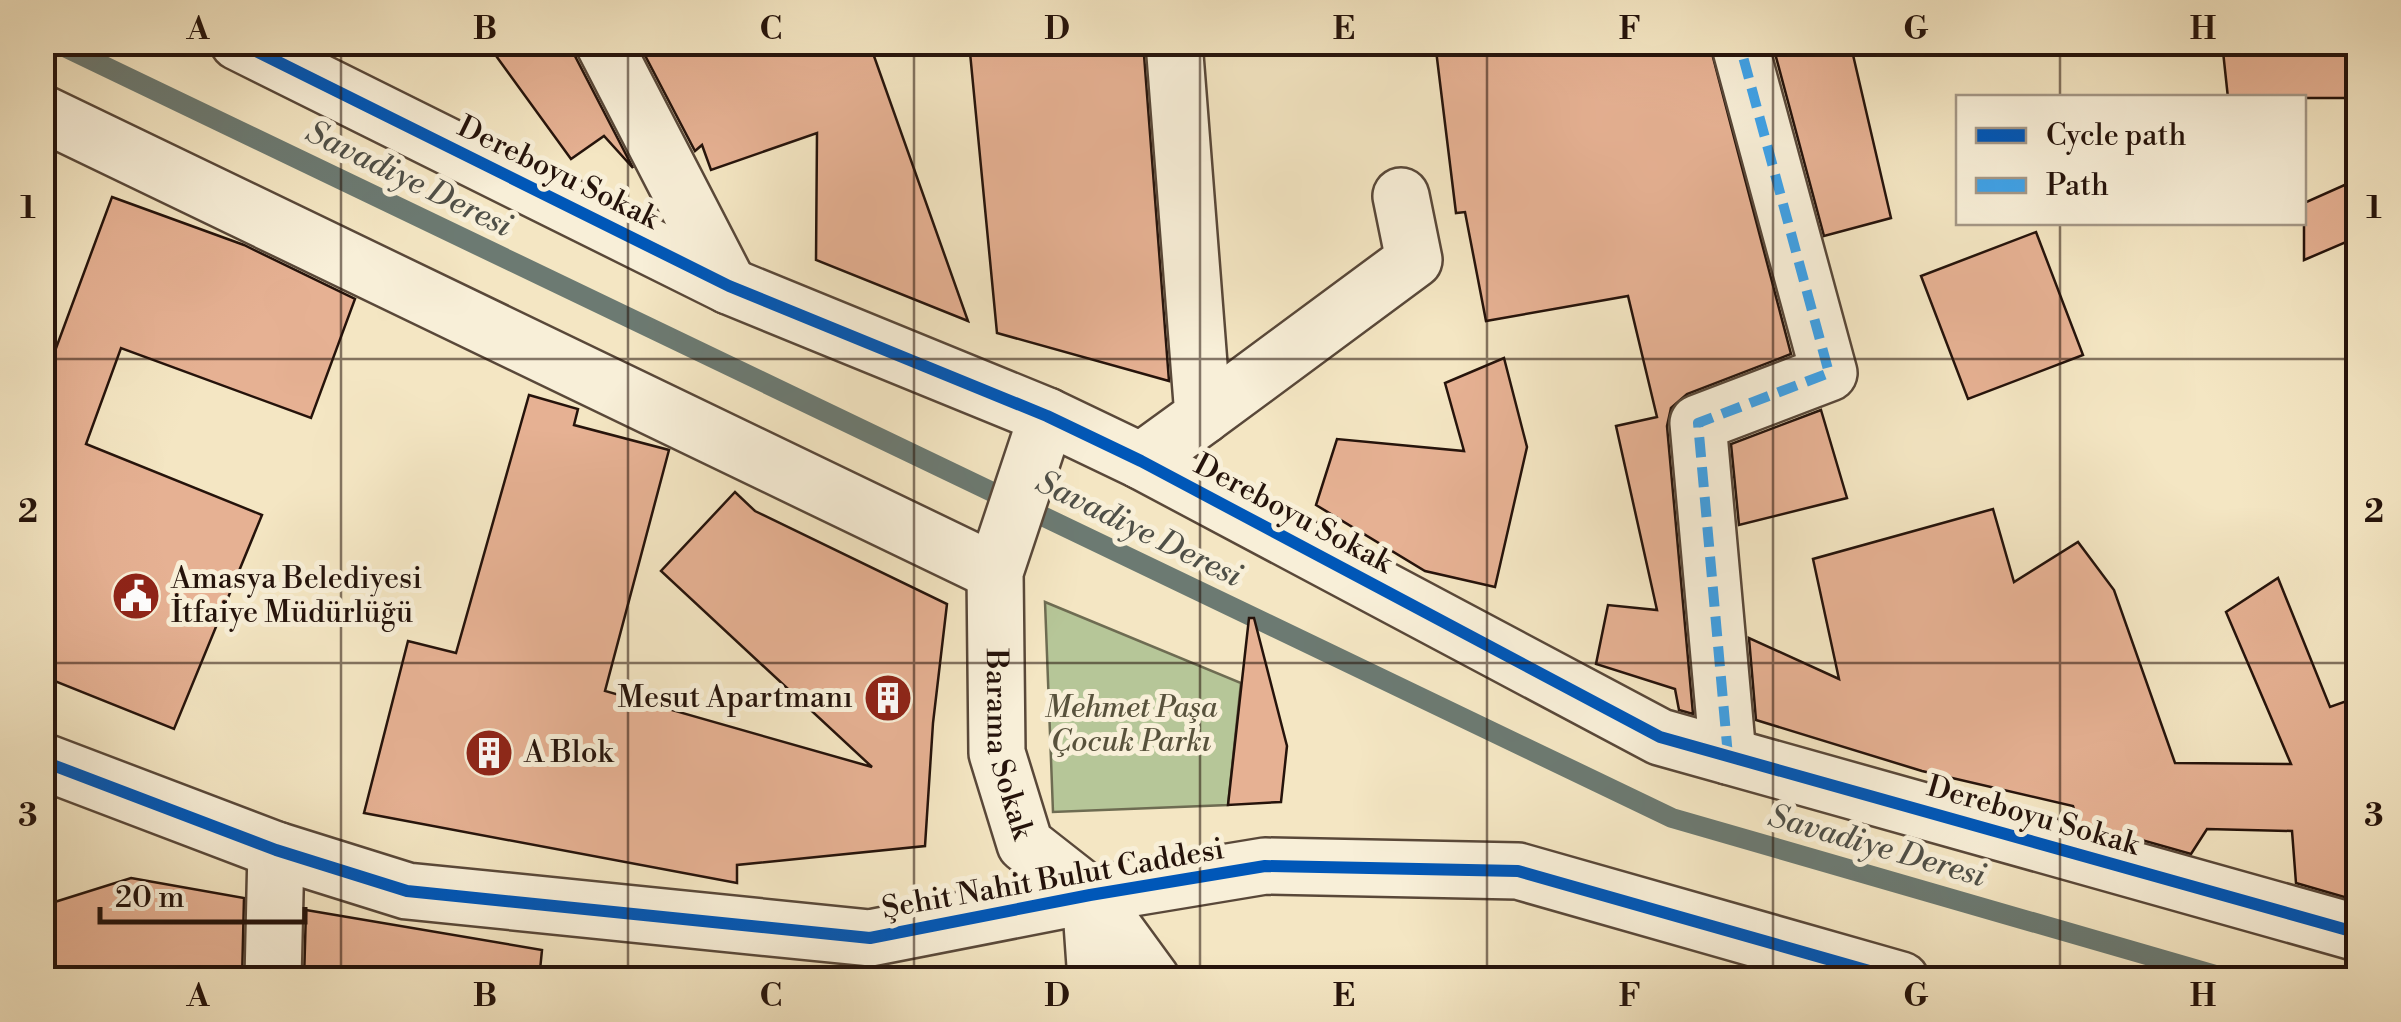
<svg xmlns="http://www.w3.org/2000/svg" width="2401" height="1022" font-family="'Libre Bodoni',serif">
  <rect width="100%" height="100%" fill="#f4e6c3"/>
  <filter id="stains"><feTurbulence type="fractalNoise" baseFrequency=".002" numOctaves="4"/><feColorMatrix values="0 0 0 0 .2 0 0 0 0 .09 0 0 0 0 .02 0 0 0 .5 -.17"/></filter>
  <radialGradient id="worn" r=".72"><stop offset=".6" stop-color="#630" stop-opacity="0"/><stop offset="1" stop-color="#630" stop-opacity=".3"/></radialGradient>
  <polygon fill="#b6c698" stroke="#6e6c52" stroke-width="2.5" points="1045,602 1241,683 1228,805 1053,812"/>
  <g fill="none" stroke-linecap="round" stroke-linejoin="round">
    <polyline stroke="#6c7a72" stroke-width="20" points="54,42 1672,818 2233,980"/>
  </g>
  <g fill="#e6b193" stroke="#25130b" stroke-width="2.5">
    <polygon points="486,42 572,42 575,56 633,168 604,136 571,159"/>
    <polygon points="638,42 869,42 968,321 816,260 817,133 711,170 702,145 695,151"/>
    <polygon points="969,42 1143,42 1169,381 997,333"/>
    <polygon points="1435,42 1709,42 1791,354 1687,394 1671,408 1667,426 1693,714 1679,710 1675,689 1596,664 1608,605 1657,610 1616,426 1657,417 1628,296 1486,321 1465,212 1456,213"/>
    <polygon points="1772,42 1850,42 1891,218 1824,236"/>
    <polygon points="2222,42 2358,42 2358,98 2228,98"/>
    <polygon points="2358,179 2358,237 2304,260 2304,203"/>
    <polygon points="112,197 244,245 355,299 311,418 121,348 86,444 262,515 174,729 42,676 42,386"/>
    <polygon points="2036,232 2083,355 1968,399 1921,276"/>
    <polygon points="1504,358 1527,447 1495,587 1425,571 1316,505 1337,439 1464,451 1445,383"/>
    <polygon points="529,395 578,409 574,425 669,450 605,691 872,767 661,571 735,492 755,511 947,604 933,723 925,846 737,865 737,883 364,813 408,641 456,653"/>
    <polygon points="1821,410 1847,498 1739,525 1731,444"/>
    <polygon points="1993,509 2014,582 2078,542 2114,590 2175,763 2291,764 2226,612 2278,578 2330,707 2358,697 2358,901 2296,883 2292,831 2207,829 2191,854 2078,822 2073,806 1922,771 1756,720 1749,638 1839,679 1813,559"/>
    <polygon points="1249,618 1254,618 1287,746 1281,802 1228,805"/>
    <polygon points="131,878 244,898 242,980 42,980 42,906"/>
    <polygon points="306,910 542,950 539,980 304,980"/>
  </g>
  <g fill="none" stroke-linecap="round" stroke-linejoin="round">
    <g stroke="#594839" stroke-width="60">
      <g id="minor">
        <polyline points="238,42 729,286 1047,416 1141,461 1660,737 2358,933"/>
        <polyline points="603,42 729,286"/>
        <polyline points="42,113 995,572"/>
        <path id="s1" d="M1047 416 995 572 997 753 1025 844 1090 895 1152 980"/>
        <polyline points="1203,416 1414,260 1401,196"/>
        <polyline points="1141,461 1203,416 1174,42"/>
        <polyline points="1728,756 1698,423 1829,373 1739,42"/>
        <polyline points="42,761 276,850 407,891 870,938 1090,895 1265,866 1518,871 1901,980"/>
        <polyline points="1090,895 1096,980"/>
        <polyline points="273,980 276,850"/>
      </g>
    </g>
    <use href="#minor" stroke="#f8efd8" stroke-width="55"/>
    <polyline stroke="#3ea2e9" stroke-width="10" stroke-dasharray="20 10" stroke-linecap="butt" points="1728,756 1698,423 1829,373 1739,42"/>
    <g stroke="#f8efd8" stroke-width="19">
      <g id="cycleway">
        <polyline points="238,42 729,286 1047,416 1141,461 1660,737 2358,933"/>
        <polyline points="42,761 276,850 407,891 870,938 1090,895 1265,866 1518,871 1901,980"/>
      </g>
    </g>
    <use href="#cycleway" stroke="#0057b8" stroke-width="12"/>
  </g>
  <path fill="none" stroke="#25130b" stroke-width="2.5" stroke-opacity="0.55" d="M341 42V980M628 42V980M914 42V980M1200 42V980M1487 42V980M1773 42V980M2060 42V98M2060 222V980M42 359H2358M42 663H2358"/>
  <defs>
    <g id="civic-disc" transform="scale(2.5)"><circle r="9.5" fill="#8f2418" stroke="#f8efd8"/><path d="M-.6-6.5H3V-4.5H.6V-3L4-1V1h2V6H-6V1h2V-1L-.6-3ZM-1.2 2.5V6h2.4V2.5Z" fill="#fff"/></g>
    <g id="building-disc" transform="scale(2.5)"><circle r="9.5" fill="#8f2418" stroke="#f8efd8"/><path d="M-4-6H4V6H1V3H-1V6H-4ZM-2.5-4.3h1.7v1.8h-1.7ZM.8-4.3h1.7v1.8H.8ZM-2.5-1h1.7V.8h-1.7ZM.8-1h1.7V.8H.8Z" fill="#fff"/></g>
  </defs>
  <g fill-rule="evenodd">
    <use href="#civic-disc" x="136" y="596"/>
    <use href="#building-disc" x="888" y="698"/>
    <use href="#building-disc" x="489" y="753"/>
  </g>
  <g text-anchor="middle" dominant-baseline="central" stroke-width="10" stroke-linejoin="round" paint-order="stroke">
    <g font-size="30" fill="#25130b" stroke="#f8efd8">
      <text transform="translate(558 173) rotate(26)">Dereboyu Sokak</text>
      <text transform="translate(1293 514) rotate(28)">Dereboyu Sokak</text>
      <text stroke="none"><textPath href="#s1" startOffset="338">Barama Sokak</textPath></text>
      <text transform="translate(2033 816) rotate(16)">Dereboyu Sokak</text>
      <text transform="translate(1053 879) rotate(-10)">Şehit Nahit Bulut Caddesi</text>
    </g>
    <g font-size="30" fill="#25130b" stroke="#f8efd8" text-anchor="start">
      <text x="171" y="579">Amasya Belediyesi<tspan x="171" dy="34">İtfaiye Müdürlüğü</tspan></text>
      <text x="853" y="698" text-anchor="end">Mesut Apartmanı</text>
      <text x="524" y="753">A Blok</text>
    </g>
    <g font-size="30" font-style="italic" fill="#58523c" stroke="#f8efd8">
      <text x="1131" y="708">Mehmet Paşa<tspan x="1131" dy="34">Çocuk Parkı</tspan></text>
    </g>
    <g font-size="32" font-style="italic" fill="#4f4f47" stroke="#f8efd8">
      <text transform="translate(409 179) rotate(26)">Savadiye Deresi</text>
      <text transform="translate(1139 529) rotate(26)">Savadiye Deresi</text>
      <text transform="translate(1877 846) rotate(16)">Savadiye Deresi</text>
    </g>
  </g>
  <rect width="2401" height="1022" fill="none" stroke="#f4e6c3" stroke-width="110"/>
  <rect x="1956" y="95" width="350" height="130" fill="#f8efd8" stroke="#a49786" stroke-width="2.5"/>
  <rect x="1976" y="128" width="50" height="15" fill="#0057b8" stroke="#a49786" stroke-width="2.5"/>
  <text x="2046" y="145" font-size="30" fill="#25130b">Cycle path</text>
  <rect x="1976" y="178" width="50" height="15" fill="#3ea2e9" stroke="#a49786" stroke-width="2.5"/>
  <text x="2046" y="195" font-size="30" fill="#25130b">Path</text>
  <path d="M100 907v15h205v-15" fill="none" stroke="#25130b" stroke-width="5"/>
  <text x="115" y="907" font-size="30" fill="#25130b" stroke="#f8efd8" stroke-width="8" paint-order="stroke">20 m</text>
  <rect x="55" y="55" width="2291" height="912" fill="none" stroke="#25130b" stroke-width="4"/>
  <g font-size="32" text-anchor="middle" font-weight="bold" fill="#25130b">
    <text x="198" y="39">A</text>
    <text x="485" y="39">B</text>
    <text x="771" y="39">C</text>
    <text x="1057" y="39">D</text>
    <text x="1344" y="39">E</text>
    <text x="1630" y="39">F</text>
    <text x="1916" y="39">G</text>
    <text x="2203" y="39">H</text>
    <text x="28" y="218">1</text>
    <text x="2374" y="218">1</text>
    <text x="28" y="522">2</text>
    <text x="2374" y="522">2</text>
    <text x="28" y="826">3</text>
    <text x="2374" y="826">3</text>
    <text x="198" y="1006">A</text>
    <text x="485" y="1006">B</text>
    <text x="771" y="1006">C</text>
    <text x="1057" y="1006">D</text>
    <text x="1344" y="1006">E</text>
    <text x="1630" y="1006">F</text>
    <text x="1916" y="1006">G</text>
    <text x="2203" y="1006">H</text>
  </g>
  <rect width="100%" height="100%" filter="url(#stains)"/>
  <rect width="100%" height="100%" fill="url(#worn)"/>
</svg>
